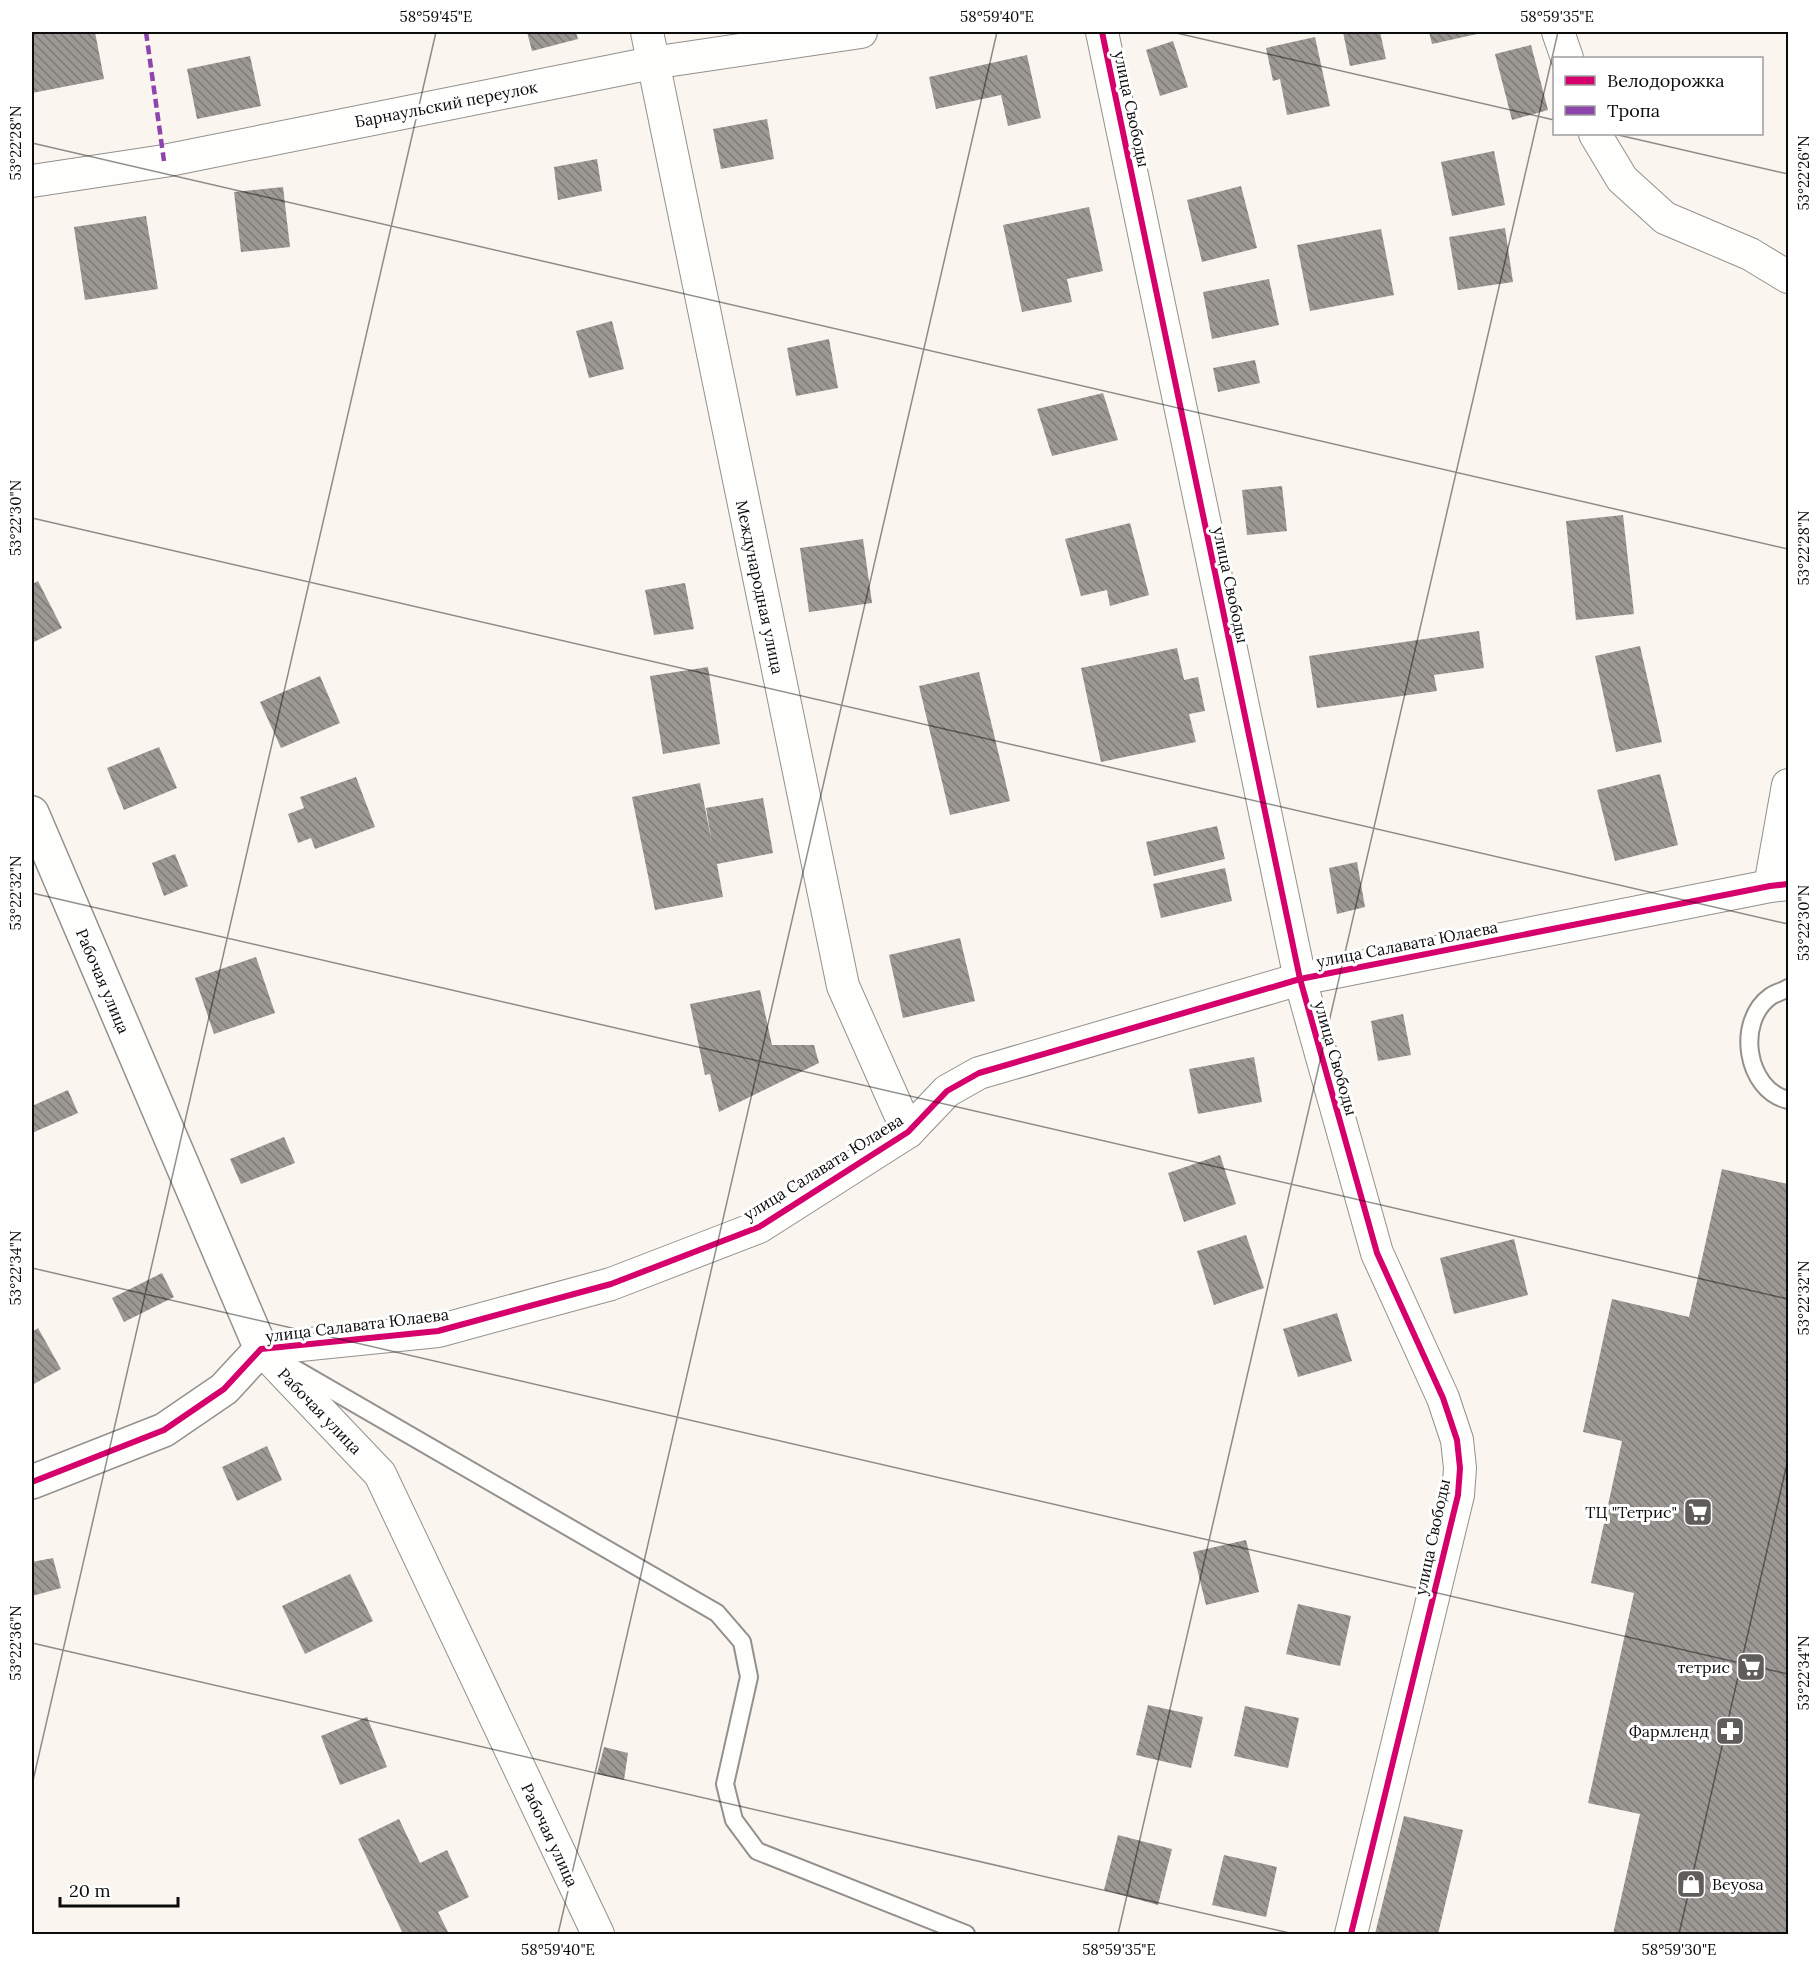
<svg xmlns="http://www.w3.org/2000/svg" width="1820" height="1966" font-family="Lora,serif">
  <defs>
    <pattern id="building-back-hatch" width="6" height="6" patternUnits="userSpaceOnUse" patternTransform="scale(1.5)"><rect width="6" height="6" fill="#9c9894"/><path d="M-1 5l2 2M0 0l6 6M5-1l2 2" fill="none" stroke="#7d7a77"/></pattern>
  </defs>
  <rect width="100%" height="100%" fill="#faf5ee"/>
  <g fill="url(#building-back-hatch)">
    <polygon points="32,32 95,32 104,79 32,93"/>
    <polygon points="527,32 576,32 578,39 532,51"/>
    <polygon points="1343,32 1380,32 1386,59 1350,66"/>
    <polygon points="1429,32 1486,32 1432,44"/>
    <polygon points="1315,37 1330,106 1287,115 1280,79 1273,81 1266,48"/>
    <polygon points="1173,41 1188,87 1160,96 1146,50"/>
    <polygon points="1531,45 1548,110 1512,120 1495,54"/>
    <polygon points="1027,55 1041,118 1008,126 1001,95 936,109 929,77"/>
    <polygon points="250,56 261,106 197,119 187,69"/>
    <polygon points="767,119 774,159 721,169 713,129"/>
    <polygon points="1494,151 1505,205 1452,216 1441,162"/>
    <polygon points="597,159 602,191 558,200 554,167"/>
    <polygon points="1241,186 1257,248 1202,262 1187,200"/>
    <polygon points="283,187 290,247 241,252 234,192"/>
    <polygon points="1089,207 1103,271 1067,279 1072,302 1022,312 1003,225"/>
    <polygon points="146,216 158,289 85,300 74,227"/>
    <polygon points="1505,228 1513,282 1458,290 1449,237"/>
    <polygon points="1381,229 1394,295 1310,311 1297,245"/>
    <polygon points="1269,279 1279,325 1212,339 1203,292"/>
    <polygon points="612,321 624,369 589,378 576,331"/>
    <polygon points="829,339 838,388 796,396 787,348"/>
    <polygon points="1255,360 1260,383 1218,392 1213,368"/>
    <polygon points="1103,393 1118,440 1052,456 1037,409"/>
    <polygon points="1282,486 1287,531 1247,535 1242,490"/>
    <polygon points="1623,515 1634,614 1576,620 1566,521"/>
    <polygon points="1130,523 1149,595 1110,606 1107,590 1081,596 1065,539"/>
    <polygon points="863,539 872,603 809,612 800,548"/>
    <polygon points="38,581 62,628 32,643 32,584"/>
    <polygon points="685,583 694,629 654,635 645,590"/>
    <polygon points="1479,631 1484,668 1434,675 1437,691 1317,708 1309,656"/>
    <polygon points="1640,646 1662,742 1616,752 1595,656"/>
    <polygon points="1177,648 1184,680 1198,677 1205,711 1189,714 1196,742 1101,762 1081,668"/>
    <polygon points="708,667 720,744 663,754 650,676"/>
    <polygon points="979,672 1010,801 950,815 919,686"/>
    <polygon points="320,676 340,723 281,748 260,702"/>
    <polygon points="159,747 177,788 124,810 107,768"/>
    <polygon points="1660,774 1678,845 1615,861 1597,790"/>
    <polygon points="356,777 375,827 315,849 311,838 298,843 288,814 304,808 300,797"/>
    <polygon points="700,783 712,843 706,808 763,798 773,853 717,864 723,897 655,910 632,797"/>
    <polygon points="1217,826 1225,859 1154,876 1146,842"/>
    <polygon points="175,854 188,886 164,896 152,863"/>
    <polygon points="1357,862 1365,907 1337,914 1329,868"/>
    <polygon points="1225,868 1232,901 1161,918 1153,884"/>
    <polygon points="960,938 975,1001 903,1018 889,955"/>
    <polygon points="256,957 275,1013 214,1034 195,978"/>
    <polygon points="760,990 772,1045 814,1045 819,1063 719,1112 710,1074 705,1075 690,1004"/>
    <polygon points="1403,1014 1411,1055 1378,1061 1371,1021"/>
    <polygon points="1254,1057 1262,1102 1198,1114 1189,1069"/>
    <polygon points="68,1090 78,1113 32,1133 32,1106"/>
    <polygon points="284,1137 295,1163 241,1184 230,1159"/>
    <polygon points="1220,1155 1236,1204 1184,1222 1168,1173"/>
    <polygon points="1722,1169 1788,1184 1788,1934 1613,1934 1640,1814 1588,1803 1634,1593 1591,1583 1622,1441 1583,1432 1612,1299 1689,1317"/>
    <polygon points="1246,1235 1264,1288 1214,1305 1197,1251"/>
    <polygon points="1514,1239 1528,1295 1454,1314 1440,1258"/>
    <polygon points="162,1273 174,1297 124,1322 112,1298"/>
    <polygon points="1337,1313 1352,1361 1298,1377 1283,1329"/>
    <polygon points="38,1328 61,1369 32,1385 32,1332"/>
    <polygon points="267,1446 282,1480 237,1501 222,1467"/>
    <polygon points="1246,1540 1259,1592 1206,1605 1193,1552"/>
    <polygon points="53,1558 61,1588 32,1596 32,1562"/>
    <polygon points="350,1574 373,1621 305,1654 282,1606"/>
    <polygon points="1298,1604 1351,1616 1340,1666 1286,1654"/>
    <polygon points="1148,1705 1203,1717 1191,1768 1136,1755"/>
    <polygon points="1245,1706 1299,1718 1288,1768 1234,1756"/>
    <polygon points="367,1717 387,1767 340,1785 321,1736"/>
    <polygon points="604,1747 628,1753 624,1780 597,1774"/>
    <polygon points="1404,1816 1463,1830 1438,1934 1375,1934"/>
    <polygon points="399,1819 420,1863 447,1850 469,1897 438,1912 449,1934 403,1934 358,1839"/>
    <polygon points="1118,1835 1172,1849 1158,1905 1104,1890"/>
    <polygon points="1224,1855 1277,1867 1266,1917 1212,1905"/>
  </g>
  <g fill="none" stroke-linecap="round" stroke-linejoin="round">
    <g stroke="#93908d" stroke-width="20">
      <g id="service">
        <path d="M1788 988C1783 991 1776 993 1771 996 1735 1021 1746 1090 1788 1100"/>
        <polyline points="290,1366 717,1613 742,1642 749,1677 725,1784 734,1820 757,1851 966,1934"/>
      </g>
    </g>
    <g stroke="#93908d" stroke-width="34">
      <g id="minor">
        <polyline points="647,32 843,986 908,1132"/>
        <polyline points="1102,32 1300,979 1377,1253 1443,1398 1457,1440 1460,1468 1458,1495 1351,1934"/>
        <polyline points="1558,32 1567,58"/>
        <polyline points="1595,134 1622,179 1665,218 1750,254 1788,277"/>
        <polyline points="32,181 164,161 652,63 861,32"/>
        <polyline points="1770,886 1788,785"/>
        <polyline points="261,1349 438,1331 611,1284 759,1227 908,1132 947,1091 979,1073 1300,979 1770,886 1788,884"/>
        <polyline points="261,1349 380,1474 598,1934"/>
      </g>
    </g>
    <g stroke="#93908d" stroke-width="36">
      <polyline id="tertiary" points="32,813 261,1349 224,1389 164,1430 32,1482"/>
    </g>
    <use href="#service" stroke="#fefefc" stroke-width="16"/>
    <use href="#minor" stroke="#fefefc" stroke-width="32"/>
    <use href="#tertiary" stroke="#fefefc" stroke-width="33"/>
    <polyline stroke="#8e44ad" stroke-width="4.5" stroke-dasharray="9 4.5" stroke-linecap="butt" points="146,32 164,161"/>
    <g stroke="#fff" stroke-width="10">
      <g id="cycleway">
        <polyline points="1102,32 1300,979 1377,1253 1443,1398 1457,1440 1460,1468 1458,1495 1351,1934"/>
        <polyline points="32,1482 164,1430 224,1389 261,1349 438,1331 611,1284 759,1227 908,1132 947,1091 979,1073 1300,979 1770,886 1788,884"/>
      </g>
    </g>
    <use href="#cycleway" stroke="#d6006c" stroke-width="6"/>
  </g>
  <path fill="none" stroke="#0b0b0b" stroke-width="1.5" stroke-opacity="0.45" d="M1172 32 1554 120M1614 134 1788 174M32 143 1788 549M32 518 1788 924M32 893 1788 1299M32 1268 1788 1674M32 1643 1294 1934M32 1785 436 32M558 1934 997 32M1118 1934 1558 32M1679 1934 1788 1459"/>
  <defs>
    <g id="supermarket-square" transform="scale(1.5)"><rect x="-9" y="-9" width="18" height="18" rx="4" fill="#5f5d5a" stroke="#fff"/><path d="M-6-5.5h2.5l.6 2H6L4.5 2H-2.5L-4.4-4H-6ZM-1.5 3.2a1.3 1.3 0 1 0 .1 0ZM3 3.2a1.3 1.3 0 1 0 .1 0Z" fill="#fff"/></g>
    <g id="pharmacy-square" transform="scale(1.5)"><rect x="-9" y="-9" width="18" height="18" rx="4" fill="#5f5d5a" stroke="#fff"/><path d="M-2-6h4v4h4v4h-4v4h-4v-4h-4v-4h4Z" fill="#fff"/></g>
    <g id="shop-square" transform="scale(1.5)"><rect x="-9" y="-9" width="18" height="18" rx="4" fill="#5f5d5a" stroke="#fff"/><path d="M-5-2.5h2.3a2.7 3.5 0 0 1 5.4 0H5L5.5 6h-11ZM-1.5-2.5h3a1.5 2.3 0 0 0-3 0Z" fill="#fff"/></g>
  </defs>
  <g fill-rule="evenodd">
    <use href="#supermarket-square" x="1698" y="1512"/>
    <use href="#supermarket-square" x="1751" y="1667"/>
    <use href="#pharmacy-square" x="1730" y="1731"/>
    <use href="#shop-square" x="1691" y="1884"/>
  </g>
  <g text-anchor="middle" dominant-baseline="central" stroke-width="6" stroke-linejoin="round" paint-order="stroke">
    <g font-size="16" fill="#0b0b0b" stroke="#fff">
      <text transform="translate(446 104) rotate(-11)">Барнаульский переулок</text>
      <text transform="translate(1132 109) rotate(78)">улица Свободы</text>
      <text transform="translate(1231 585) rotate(78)">улица Свободы</text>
      <text transform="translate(760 587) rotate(78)">Международная улица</text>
      <text transform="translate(1407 944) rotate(-11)">улица Салавата Юлаева</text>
      <text transform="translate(103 981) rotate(67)">Рабочая улица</text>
      <text transform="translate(1336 1058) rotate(74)">улица Свободы</text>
      <text transform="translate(823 1167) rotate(-32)">улица Салавата Юлаева</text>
      <text transform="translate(357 1325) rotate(-7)">улица Салавата Юлаева</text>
      <text transform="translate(320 1411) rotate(46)">Рабочая улица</text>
      <text transform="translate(1432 1537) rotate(-78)">улица Свободы</text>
      <text transform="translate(550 1835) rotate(65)">Рабочая улица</text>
    </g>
    <g font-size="16" fill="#0b0b0b" stroke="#fff" text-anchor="end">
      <text x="1677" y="1512">ТЦ "Тетрис"</text>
      <text x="1730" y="1667">тетрис</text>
      <text x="1709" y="1731">Фармленд</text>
      <text x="1712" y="1884" text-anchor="start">Beyosa</text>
    </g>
  </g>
  <rect width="1820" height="1966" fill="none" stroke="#ffffff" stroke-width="66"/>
  <rect x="1553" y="57" width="210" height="78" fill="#ffffff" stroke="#9d9d9d" stroke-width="1.5"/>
  <rect x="1565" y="76" width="30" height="9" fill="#d6006c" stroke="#9d9d9d" stroke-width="1.5"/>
  <text x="1607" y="87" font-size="18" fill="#0b0b0b">Велодорожка</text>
  <rect x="1565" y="106" width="30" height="9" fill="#8e44ad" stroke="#9d9d9d" stroke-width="1.5"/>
  <text x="1607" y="117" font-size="18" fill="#0b0b0b">Тропа</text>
  <path d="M60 1897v9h118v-9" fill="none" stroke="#0b0b0b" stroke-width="3"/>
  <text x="69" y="1897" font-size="18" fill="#0b0b0b" stroke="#ffffff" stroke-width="4.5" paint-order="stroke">20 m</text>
  <rect x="33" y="33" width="1754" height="1900" fill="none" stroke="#0b0b0b" stroke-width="2"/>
  <g font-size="15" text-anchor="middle" fill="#0b0b0b">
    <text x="436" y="22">58°59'45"E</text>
    <text x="997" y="22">58°59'40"E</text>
    <text x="1557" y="22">58°59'35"E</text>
    <text transform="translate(16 143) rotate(-90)" y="5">53°22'28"N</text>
    <text transform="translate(1804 173) rotate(-90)" y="5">53°22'26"N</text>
    <text transform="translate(16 518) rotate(-90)" y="5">53°22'30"N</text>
    <text transform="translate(1804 548) rotate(-90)" y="5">53°22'28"N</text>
    <text transform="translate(16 893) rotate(-90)" y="5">53°22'32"N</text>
    <text transform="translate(1804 923) rotate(-90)" y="5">53°22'30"N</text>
    <text transform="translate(16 1268) rotate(-90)" y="5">53°22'34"N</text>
    <text transform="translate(1804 1298) rotate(-90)" y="5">53°22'32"N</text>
    <text transform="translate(16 1643) rotate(-90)" y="5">53°22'36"N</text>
    <text transform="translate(1804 1673) rotate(-90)" y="5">53°22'34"N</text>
    <text x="558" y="1955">58°59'40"E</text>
    <text x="1119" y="1955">58°59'35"E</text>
    <text x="1679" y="1955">58°59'30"E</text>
  </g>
</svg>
